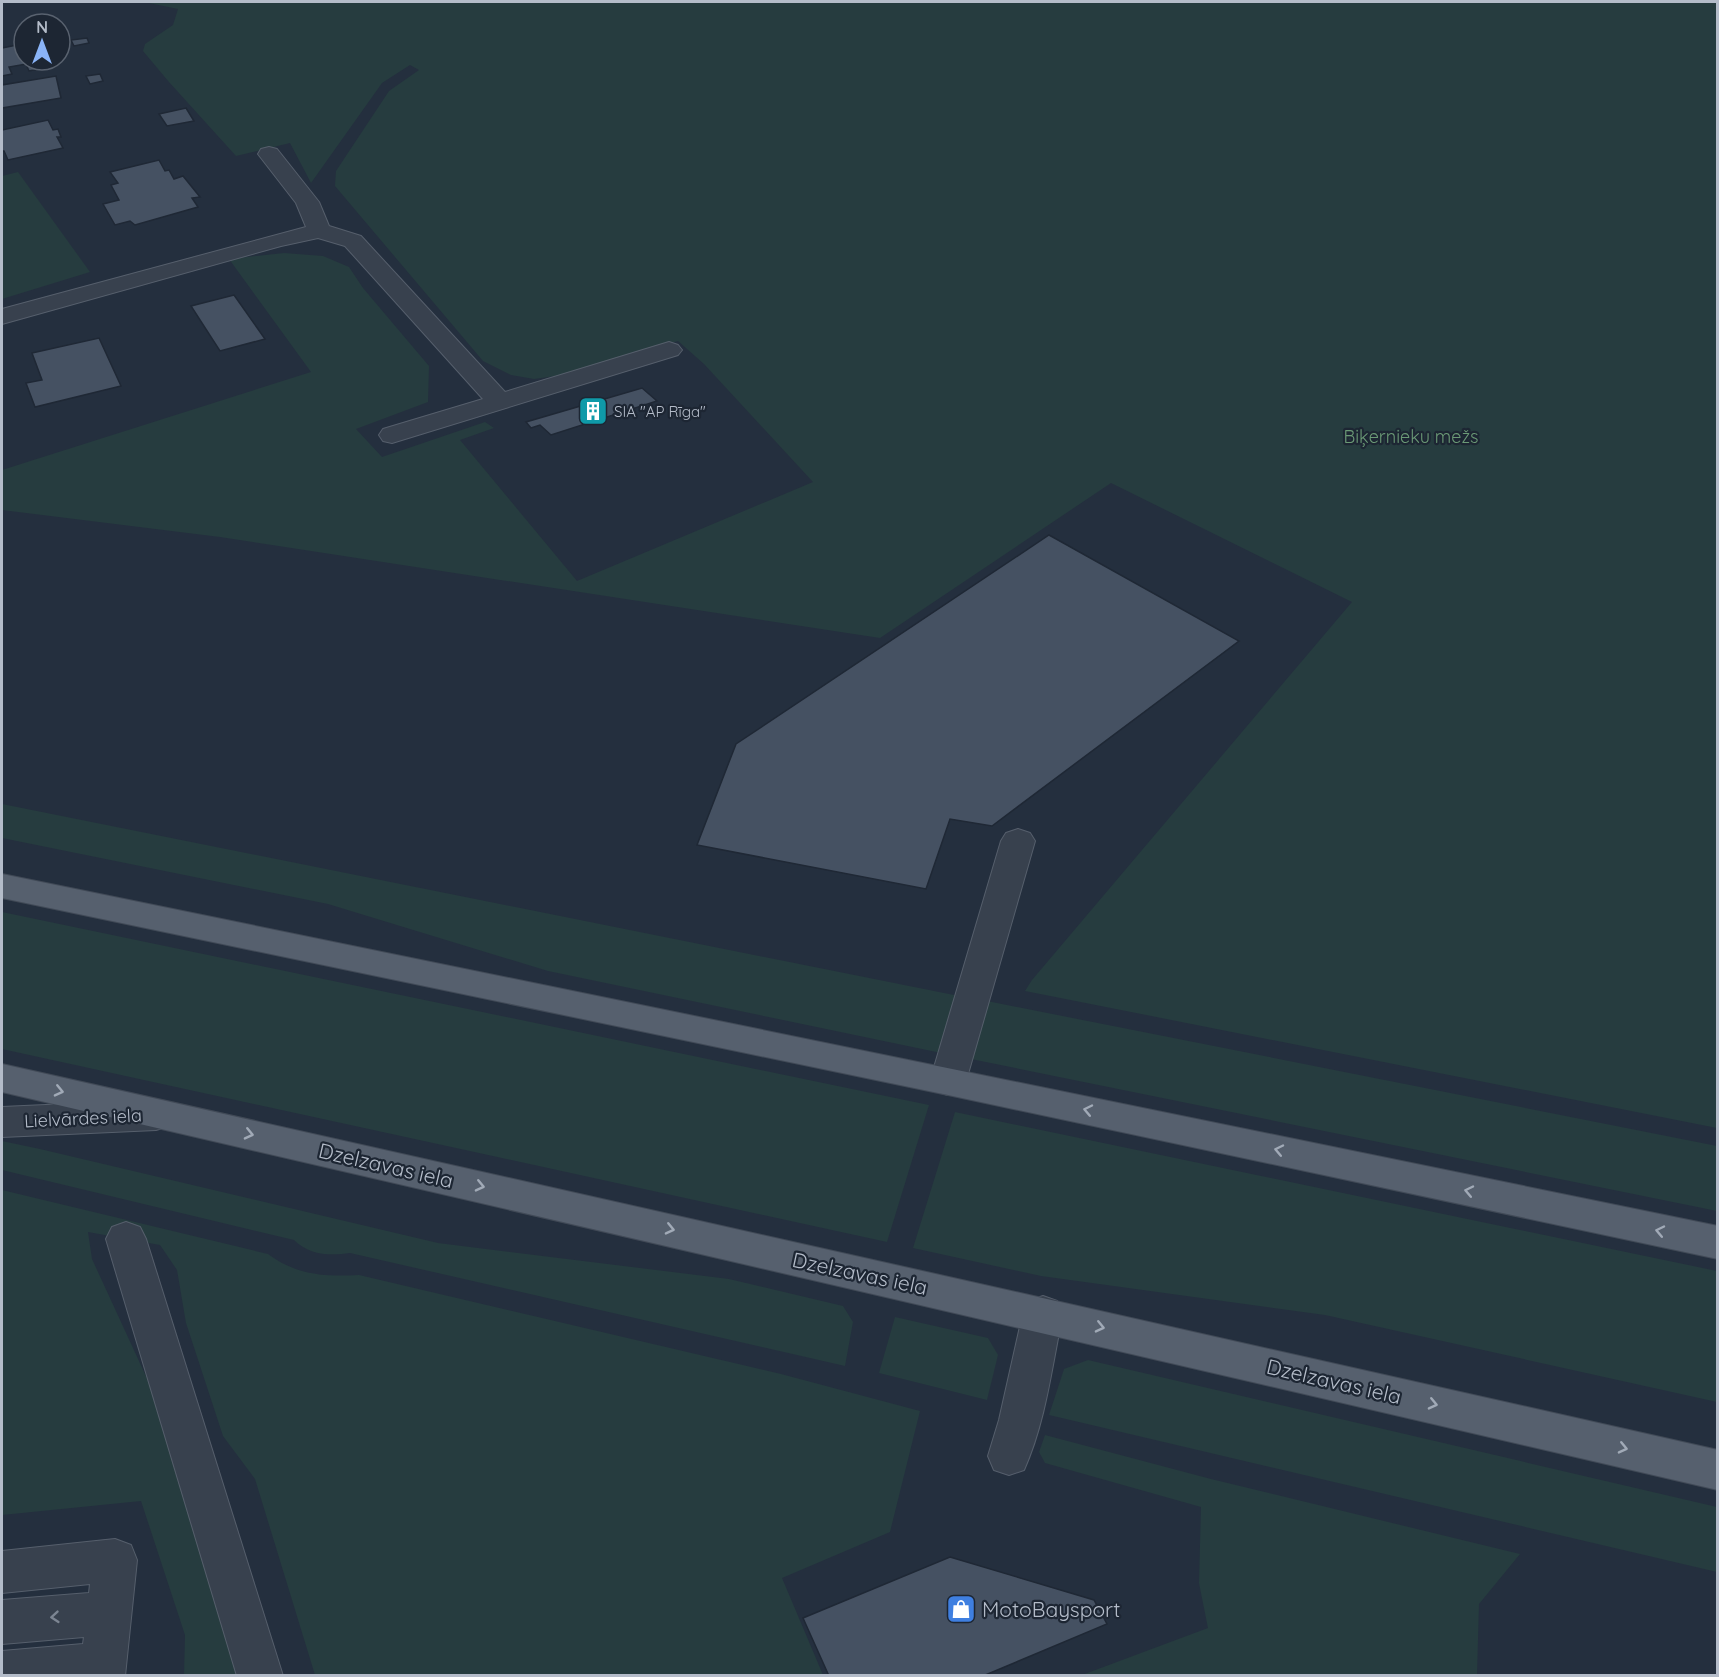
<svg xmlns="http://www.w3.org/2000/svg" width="1719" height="1677" font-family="Quicksand,sans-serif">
  <rect width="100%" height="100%" fill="#242f3e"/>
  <g fill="#263c3f">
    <polygon points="144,2 1717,2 1717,1128 1025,991 1032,980 1352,602 1111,483 880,638 220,537 2,510 2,470 311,372 229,259 284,253 323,256 349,267 363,288 429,366 428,402 356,429 382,457 485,422 494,428 460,440 577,581 813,482 704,364 678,341 563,375 534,379 511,375 483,361 335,186 336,171 389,91 419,70 410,65 382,83 311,183 290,143 236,156 169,82 143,51 145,44 173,25 178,9"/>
    <polygon points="18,172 90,272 2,299 2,176"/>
    <polygon points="2,804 964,997 946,1054 548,971 328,904 2,838"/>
    <polygon points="2,912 929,1105 887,1242 2,1049"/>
    <polygon points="987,1001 1717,1146 1717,1211 971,1059"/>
    <polygon points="955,1112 1717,1271 1717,1402 1325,1315 1041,1276 913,1248"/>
    <path d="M2 1141 40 1149 438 1243 729 1279 843 1306 853 1322 845 1366 350 1253C329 1256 309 1255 294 1240L2 1170Z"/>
    <path d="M2 1190 268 1254C296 1275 325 1277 359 1275L781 1374 920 1411 890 1532 782 1578 823 1675H315L255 1479 223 1436 186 1323 177 1270 160 1245 88 1232 92 1259 179 1448 247 1675H184L185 1635 141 1501 2 1515Z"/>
    <polygon points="895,1317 988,1338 998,1355 987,1400 879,1373"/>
    <polygon points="1088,1360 1717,1507 1717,1572 1049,1415 1064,1369"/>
    <polygon points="1045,1435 1211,1479 1520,1554 1479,1604 1477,1675 1082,1675 1208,1628 1199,1583 1201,1507 1045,1463 1039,1452"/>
  </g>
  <g fill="#455162" stroke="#1f2835" stroke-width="1.5">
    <polygon points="87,38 89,43 74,46 71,40"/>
    <polygon points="22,44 24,60 53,60 56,66 29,71 26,64 9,67 12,74 2,76 2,48"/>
    <polygon points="100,74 103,81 90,84 86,76"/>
    <polygon points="56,76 61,98 2,108 2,85"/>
    <polygon points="186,108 194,121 167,126 159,114"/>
    <polygon points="48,120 53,130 58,129 61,137 57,137 63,148 8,160 4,151 2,151 2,130"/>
    <polygon points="159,160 165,171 169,170 174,179 183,176 200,197 192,198 198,207 135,225 130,221 115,225 103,204 119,200 111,185 118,183 110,172"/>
    <polygon points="234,295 265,339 220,351 191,306"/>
    <polygon points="99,338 121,386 35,407 26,383 42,380 32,353"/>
    <polygon points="642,388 657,401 551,435 540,425 531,428 526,422"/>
    <polygon points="1049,535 1239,641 992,826 950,819 926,889 697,845 736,744"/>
    <polygon points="950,1557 1094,1600 1107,1624 983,1676 829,1676 803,1618"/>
  </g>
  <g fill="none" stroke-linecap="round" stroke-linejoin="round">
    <g stroke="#565f6c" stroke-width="2">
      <g id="minor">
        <polygon points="269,147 277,149 319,202 329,226 361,236 505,392 669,342 678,345 682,350 678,355 392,443 383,441 379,435 383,429 483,399 345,246 318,238 281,246 2,324 2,309 306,227 296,203 258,154 261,149"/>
        <polygon points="1018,829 1030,833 1035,841 966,1081 961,1091 948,1095 935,1091 930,1081 1001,841 1006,833"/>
        <polygon points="156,1100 169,1104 175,1115 169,1126 156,1130 2,1137 2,1107"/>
        <polygon points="126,1222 140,1227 146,1239 283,1676 237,1676 106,1239 112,1227"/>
        <path d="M1043 1296 1057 1301 1063 1313C1052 1365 1046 1421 1024 1470L1009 1475 994 1470 988 1456 999 1420 1023 1313 1029 1301Z"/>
        <polygon points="115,1539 131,1545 137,1560 125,1676 2,1676 2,1651 83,1644 84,1637 2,1644 2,1600 89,1593 90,1584 2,1593 2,1551"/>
      </g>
    </g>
    <g stroke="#414a57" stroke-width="2">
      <g id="major">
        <polygon points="2,874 1718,1226 1718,1259 948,1095 2,898"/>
        <polygon points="2,1064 1718,1450 1718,1490 2,1092"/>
      </g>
    </g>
    <use href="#minor" fill="#38414e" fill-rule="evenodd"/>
    <use href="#major" fill="#56606e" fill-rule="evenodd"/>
  </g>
  <defs><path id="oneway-chevron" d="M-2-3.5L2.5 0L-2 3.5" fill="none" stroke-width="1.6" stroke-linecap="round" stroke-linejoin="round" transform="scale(1.5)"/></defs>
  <g stroke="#a1aab7">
    <use href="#oneway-chevron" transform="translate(59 1091) rotate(13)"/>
    <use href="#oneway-chevron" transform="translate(1088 1110) rotate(-168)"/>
    <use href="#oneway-chevron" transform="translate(249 1134) rotate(13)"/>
    <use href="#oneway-chevron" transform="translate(1279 1150) rotate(-168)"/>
    <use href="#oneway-chevron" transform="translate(480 1186) rotate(13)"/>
    <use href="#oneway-chevron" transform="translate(1469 1191) rotate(-168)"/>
    <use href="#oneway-chevron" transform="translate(670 1229) rotate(13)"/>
    <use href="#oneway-chevron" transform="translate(1660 1231) rotate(-168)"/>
    <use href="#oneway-chevron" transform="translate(1100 1327) rotate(13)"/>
    <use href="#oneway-chevron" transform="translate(1433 1404) rotate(13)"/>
    <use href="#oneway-chevron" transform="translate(1623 1448) rotate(13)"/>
  </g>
  <use stroke="#7c8592" href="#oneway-chevron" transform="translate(55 1617) rotate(175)"/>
  <defs>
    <g id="building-square" transform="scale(1.5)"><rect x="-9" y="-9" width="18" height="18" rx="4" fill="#0f9aa8" stroke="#1d2633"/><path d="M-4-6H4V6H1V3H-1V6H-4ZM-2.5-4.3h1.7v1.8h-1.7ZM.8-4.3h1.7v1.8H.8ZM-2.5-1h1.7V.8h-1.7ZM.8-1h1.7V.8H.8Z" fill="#fff"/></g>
    <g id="shop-square" transform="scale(1.5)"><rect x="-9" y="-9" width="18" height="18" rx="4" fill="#3f7fe0" stroke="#1d2633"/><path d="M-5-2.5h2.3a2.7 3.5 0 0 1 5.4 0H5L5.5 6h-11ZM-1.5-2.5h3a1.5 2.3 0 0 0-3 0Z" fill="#fff"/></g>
  </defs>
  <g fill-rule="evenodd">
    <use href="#building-square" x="593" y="411"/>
    <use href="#shop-square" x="961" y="1609"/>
  </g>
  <g text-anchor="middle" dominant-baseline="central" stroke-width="4.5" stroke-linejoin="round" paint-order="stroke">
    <g font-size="15" fill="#b4bcc9" stroke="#1d2633" text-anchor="start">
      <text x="614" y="411">SIA "AP Rīga"</text>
    </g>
    <g font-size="18" fill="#6b9a76" stroke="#1d2633">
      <text x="1411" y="436">Biķernieku mežs</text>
    </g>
    <g font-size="18" fill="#b4bcc9" stroke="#1d2633">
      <text transform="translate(83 1118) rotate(-3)">Lielvārdes iela</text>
    </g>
    <g font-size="21" fill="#b4bcc9" stroke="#1d2633">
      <text transform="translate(386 1165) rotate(13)">Dzelzavas iela</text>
      <text transform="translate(860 1273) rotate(12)">Dzelzavas iela</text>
      <text transform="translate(1334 1381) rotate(13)">Dzelzavas iela</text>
    </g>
    <g font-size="21" fill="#b4bcc9" stroke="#1d2633" text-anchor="start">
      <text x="982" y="1609">MotoBaysport</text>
    </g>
  </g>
  <rect width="1719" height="1677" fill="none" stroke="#b4bcc9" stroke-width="6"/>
  <g transform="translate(42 42)"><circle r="28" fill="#1d2633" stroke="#59626f" stroke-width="1.5"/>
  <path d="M0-4.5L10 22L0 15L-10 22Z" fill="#8ab4f8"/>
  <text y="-9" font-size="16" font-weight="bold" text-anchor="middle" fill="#b4bcc9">N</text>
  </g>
</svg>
